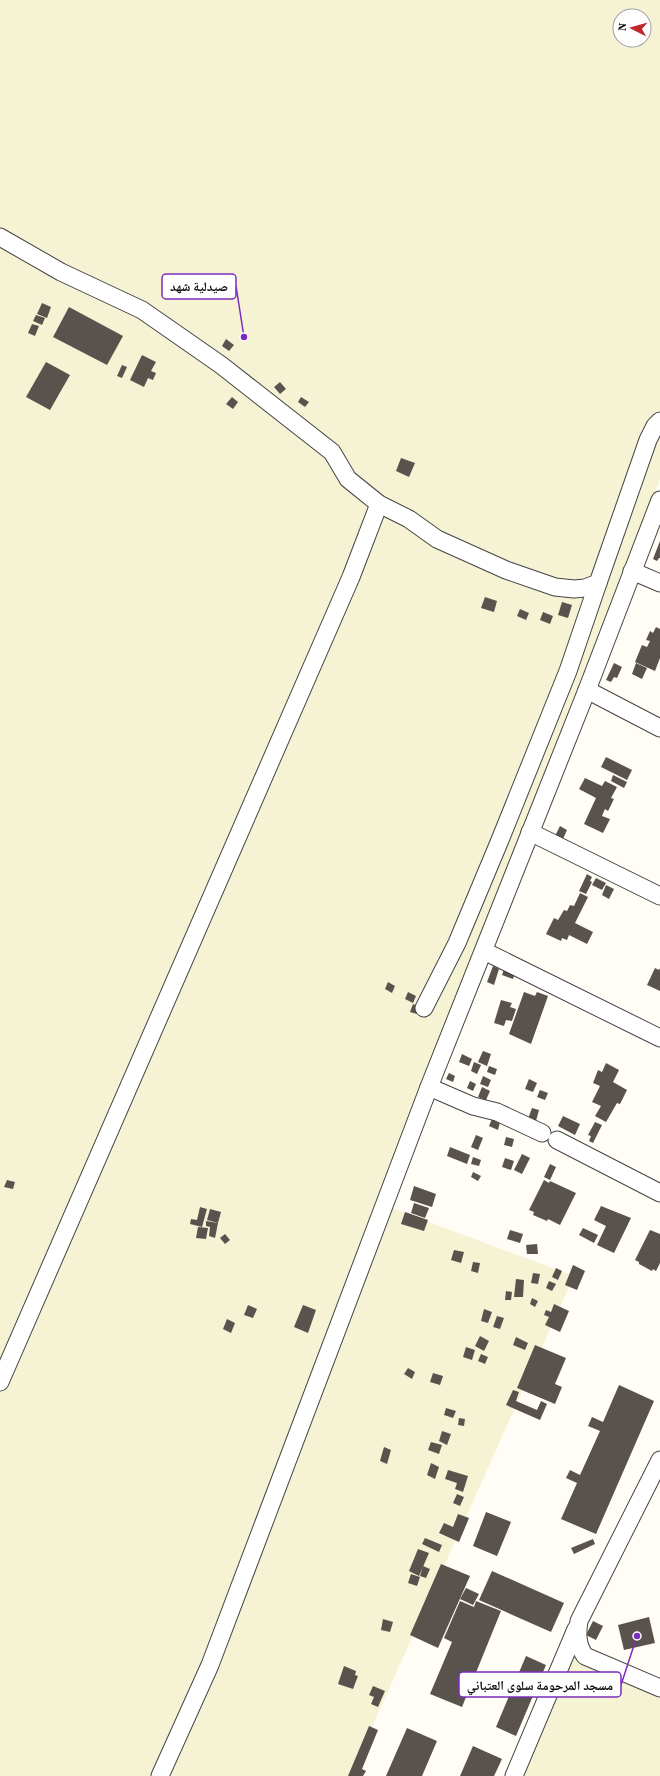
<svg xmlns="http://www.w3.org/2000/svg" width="660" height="1776" font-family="'Source Serif 4','Noto Naskh Arabic',serif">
  <rect width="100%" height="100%" fill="#fffdf5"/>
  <g fill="#f6f3d4" fill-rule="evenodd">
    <path d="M0 0H660V479L386 1206 574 1276 350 1776H0ZM620 16H644V40H620Z"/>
    <polygon points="566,1653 660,1693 660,1776 524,1776"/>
  </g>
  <g fill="#5a524d">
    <polygon points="42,303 51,307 47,318 37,314"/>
    <polygon points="69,307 123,336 107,365 53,337"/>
    <polygon points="36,315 45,318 42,325 33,321"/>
    <polygon points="32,324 39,326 35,336 28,333"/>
    <polygon points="226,339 234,345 229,351 222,346"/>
    <polygon points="142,355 156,362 151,371 156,373 153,380 148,378 144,387 130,380"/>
    <polygon points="46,362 70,375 50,410 26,397"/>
    <polygon points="122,365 127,367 122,378 117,376"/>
    <polygon points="280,382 286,389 280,394 274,387"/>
    <polygon points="232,397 238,402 233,409 226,404"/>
    <polygon points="301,397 309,402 305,407 298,402"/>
    <polygon points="401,458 415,463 409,477 396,471"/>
    <polygon points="660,541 660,558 659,558 657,561 653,559"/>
    <polygon points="485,597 497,601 494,612 481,608"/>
    <polygon points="562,602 572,605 568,618 558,615"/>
    <polygon points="520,609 529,613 526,620 517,616"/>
    <polygon points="543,612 553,616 550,624 540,620"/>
    <polygon points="656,627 660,629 660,658 655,671 635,662 642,645 647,647 650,641 646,640 650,631 653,633"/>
    <polygon points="614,663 622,667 617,678 614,677 611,682 606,680"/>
    <polygon points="636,663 647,668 642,679 632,674"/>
    <polygon points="606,757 632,770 627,780 601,767"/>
    <polygon points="613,775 627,782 624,788 611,781"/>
    <polygon points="585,778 602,786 605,781 617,787 611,798 614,799 608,811 605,809 602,816 610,819 603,833 584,824 596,798 579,789"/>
    <polygon points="560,826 567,830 562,841 554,838"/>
    <polygon points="587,874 592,877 590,881 592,882 586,894 579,891"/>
    <polygon points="596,878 606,883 602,890 592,885"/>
    <polygon points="606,885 614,889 609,899 602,895"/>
    <polygon points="580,893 588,897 575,923 593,932 587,944 569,935 567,940 562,938 561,941 546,934 554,918 558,920 564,910 567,911 570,905 574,906"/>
    <polygon points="493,966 499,969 494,985 487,982"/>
    <polygon points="655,968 659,970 660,968 660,991 647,985"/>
    <polygon points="504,969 515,973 513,979 502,975"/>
    <polygon points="388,982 395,986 392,993 385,989"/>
    <polygon points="408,992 416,996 413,1003 405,999"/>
    <polygon points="524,992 535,996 537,992 548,996 531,1044 509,1034"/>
    <polygon points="501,1000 512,1003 510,1007 516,1009 512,1021 506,1020 504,1026 494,1023"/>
    <polygon points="413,1004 420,1007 417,1014 410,1012"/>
    <polygon points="483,1051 491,1054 487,1066 478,1062"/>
    <polygon points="462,1054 472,1059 469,1066 459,1062"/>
    <polygon points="474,1062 481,1065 477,1074 471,1071"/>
    <polygon points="606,1063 619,1070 613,1082 627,1090 620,1104 617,1103 606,1122 595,1116 601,1106 592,1102 600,1086 593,1083 598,1070 602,1072"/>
    <polygon points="489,1066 497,1069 495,1075 487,1072"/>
    <polygon points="449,1073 455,1076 453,1082 446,1079"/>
    <polygon points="483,1076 491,1080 488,1087 480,1084"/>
    <polygon points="529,1079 537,1083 533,1092 525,1089"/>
    <polygon points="470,1081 476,1084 473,1091 467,1088"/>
    <polygon points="482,1087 490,1091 486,1100 478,1097"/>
    <polygon points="540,1090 548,1093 545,1100 537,1097"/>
    <polygon points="532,1108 539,1110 536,1121 528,1119"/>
    <polygon points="563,1116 580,1124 575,1135 558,1126"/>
    <polygon points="492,1119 500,1122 498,1130 489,1126"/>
    <polygon points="595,1122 602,1125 593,1143 589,1141 591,1136 588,1135"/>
    <polygon points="476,1135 483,1138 478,1150 471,1147"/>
    <polygon points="506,1137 514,1139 512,1147 504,1145"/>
    <polygon points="450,1147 470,1155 467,1164 447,1156"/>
    <polygon points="522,1154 530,1158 522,1174 514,1170"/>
    <polygon points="473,1157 481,1160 479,1166 471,1164"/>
    <polygon points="505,1158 514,1161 511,1170 502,1167"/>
    <polygon points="550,1164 556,1167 550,1180 544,1177"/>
    <polygon points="473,1172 481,1176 478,1181 471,1177"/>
    <polygon points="7,1180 15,1182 13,1189 4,1187"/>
    <polygon points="544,1180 549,1183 550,1181 576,1193 560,1225 548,1219 547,1221 533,1215 534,1212 529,1210"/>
    <polygon points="414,1186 436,1194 432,1207 410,1200"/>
    <polygon points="414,1203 429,1208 425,1218 411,1213"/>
    <polygon points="601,1206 631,1218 614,1253 597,1245 606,1226 594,1220"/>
    <polygon points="200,1207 207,1209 202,1227 190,1224 191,1219 197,1220"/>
    <polygon points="210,1209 221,1212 218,1223 207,1220"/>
    <polygon points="405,1212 428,1220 424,1231 401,1224"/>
    <polygon points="206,1221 218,1223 215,1238 209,1236 210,1227 206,1226"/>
    <polygon points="198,1227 208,1228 206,1239 196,1238"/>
    <polygon points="583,1228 598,1235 594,1243 579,1235"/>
    <polygon points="510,1230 523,1234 520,1243 507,1239"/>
    <polygon points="650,1230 660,1234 660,1263 656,1271 653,1269 652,1271 639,1264 639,1262 635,1260"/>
    <polygon points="225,1234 230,1240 225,1244 220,1238"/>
    <polygon points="537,1244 538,1254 527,1254 526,1245"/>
    <polygon points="454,1250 464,1252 461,1263 451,1260"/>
    <polygon points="473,1262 480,1263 478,1273 471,1271"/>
    <polygon points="573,1265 585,1271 577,1290 565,1285"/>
    <polygon points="556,1268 562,1271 558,1280 552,1277"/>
    <polygon points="533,1273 540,1274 538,1284 531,1283"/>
    <polygon points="516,1279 524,1280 523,1297 514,1297"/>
    <polygon points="549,1281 556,1284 552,1291 546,1288"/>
    <polygon points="506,1291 512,1292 511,1300 505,1300"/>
    <polygon points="532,1298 538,1301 535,1307 530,1304"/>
    <polygon points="554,1304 569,1311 560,1332 545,1325 549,1317 544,1315 546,1310 551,1312"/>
    <polygon points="248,1305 257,1309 253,1318 244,1315"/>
    <polygon points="303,1305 316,1310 308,1333 294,1327"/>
    <polygon points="484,1309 492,1312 488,1323 481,1321"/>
    <polygon points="497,1316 504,1318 500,1329 493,1327"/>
    <polygon points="227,1319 235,1323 231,1333 223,1329"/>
    <polygon points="480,1336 489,1341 484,1351 475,1346"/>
    <polygon points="516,1337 528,1343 525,1350 513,1345"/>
    <polygon points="535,1345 566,1358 555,1384 562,1387 555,1404 517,1388"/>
    <polygon points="466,1347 475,1350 472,1360 463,1357"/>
    <polygon points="481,1354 488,1357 485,1364 478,1361"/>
    <polygon points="408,1368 415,1372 412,1379 404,1374"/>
    <polygon points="433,1373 443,1376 440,1385 430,1382"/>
    <polygon points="619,1385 654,1401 596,1534 561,1519 577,1483 566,1478 570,1470 580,1475 600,1431 588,1426 592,1417 603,1422"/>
    <polygon points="513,1390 519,1392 516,1401 537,1410 541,1401 547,1404 540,1420 506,1405"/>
    <polygon points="446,1408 456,1411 453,1418 444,1415"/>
    <polygon points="459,1418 465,1419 464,1426 458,1425"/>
    <polygon points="442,1431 451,1434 447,1445 439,1441"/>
    <polygon points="431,1442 442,1445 439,1454 428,1450"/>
    <polygon points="384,1447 391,1450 387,1464 380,1461"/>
    <polygon points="431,1463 439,1467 435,1479 427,1475"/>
    <polygon points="448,1470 468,1476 463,1492 455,1489 457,1483 445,1479"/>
    <polygon points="457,1494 464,1497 460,1506 453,1503"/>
    <polygon points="486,1512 511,1522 497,1556 473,1546"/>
    <polygon points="458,1514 469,1518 459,1542 439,1533 444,1523 453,1527"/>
    <polygon points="425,1538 442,1545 439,1552 422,1544"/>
    <polygon points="593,1539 595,1544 574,1554 571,1548"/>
    <polygon points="418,1549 429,1553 419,1576 409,1571"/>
    <polygon points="441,1564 470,1576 438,1648 410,1635"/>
    <polygon points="423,1566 430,1569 426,1578 420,1576"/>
    <polygon points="492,1571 564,1603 551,1632 479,1600"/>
    <polygon points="411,1574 420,1577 417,1586 408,1583"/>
    <polygon points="466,1588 479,1594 473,1605 460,1599"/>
    <polygon points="460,1601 474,1607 476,1601 501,1611 462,1707 430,1694 452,1642 444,1638"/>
    <polygon points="649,1617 655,1643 624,1650 618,1625"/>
    <polygon points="383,1619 393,1622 390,1632 381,1630"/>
    <polygon points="593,1621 603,1626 596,1640 586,1635"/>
    <polygon points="526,1656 546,1665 516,1736 496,1727"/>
    <polygon points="344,1666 356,1671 355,1675 358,1676 353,1689 338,1684"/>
    <polygon points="373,1686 385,1691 378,1707 371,1704 374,1697 369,1695"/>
    <polygon points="369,1726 378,1730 362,1769 366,1771 363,1776 348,1776"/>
    <polygon points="407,1728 437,1741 422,1776 386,1776"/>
    <polygon points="473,1746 502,1759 494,1776 460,1776"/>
  </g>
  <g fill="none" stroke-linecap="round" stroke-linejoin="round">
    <g stroke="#444" stroke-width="19">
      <g id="minor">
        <polyline points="0,237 61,272 142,310 221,365 332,452 348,479 379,504 409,519 437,539 506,570 555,587 574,589 585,588 598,583 648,440 655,426 660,421"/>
        <polyline points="632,571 660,583"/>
        <polyline points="587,690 660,728"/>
        <polyline points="530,832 660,896"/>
        <polyline points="484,951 660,1038"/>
        <polyline points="424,1008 457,943 500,840 568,671 598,583"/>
        <polyline points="429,1087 473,1106 497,1112 542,1133"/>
        <polyline points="557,1140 660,1193"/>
        <polyline points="0,1382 351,577 379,504"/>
        <path d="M660 1460 579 1621C577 1634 577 1645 585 1656L660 1688"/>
        <polyline points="160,1776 210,1665 429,1087 587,690 660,500"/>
        <polyline points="514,1776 576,1629"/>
      </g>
    </g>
    <use href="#minor" stroke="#fff" stroke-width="17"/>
  </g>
  <path fill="none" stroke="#7b2cbf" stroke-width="1.5" d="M244 337L236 286M637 1636L621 1685"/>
  <g fill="#7b2cbf" stroke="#fff" stroke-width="1.5">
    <circle cx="244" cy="337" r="4"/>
    <circle cx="637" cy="1636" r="4"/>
  </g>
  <g fill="#fff" stroke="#7b2cbf" stroke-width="1.5">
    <rect x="162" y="274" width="74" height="25" rx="4"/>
    <rect x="459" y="1672" width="162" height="25" rx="4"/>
  </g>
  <g font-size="13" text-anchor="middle" font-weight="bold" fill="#111">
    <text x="199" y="291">صيدلية شهد</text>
    <text x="540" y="1690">مسجد المرحومة سلوى العتباني</text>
  </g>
  <g transform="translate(632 28) rotate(276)"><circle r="19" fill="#ffffff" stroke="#a0a0a0"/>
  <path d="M0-3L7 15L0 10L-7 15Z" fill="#c4262e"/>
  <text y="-6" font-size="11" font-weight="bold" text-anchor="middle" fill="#111111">N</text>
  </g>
</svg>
